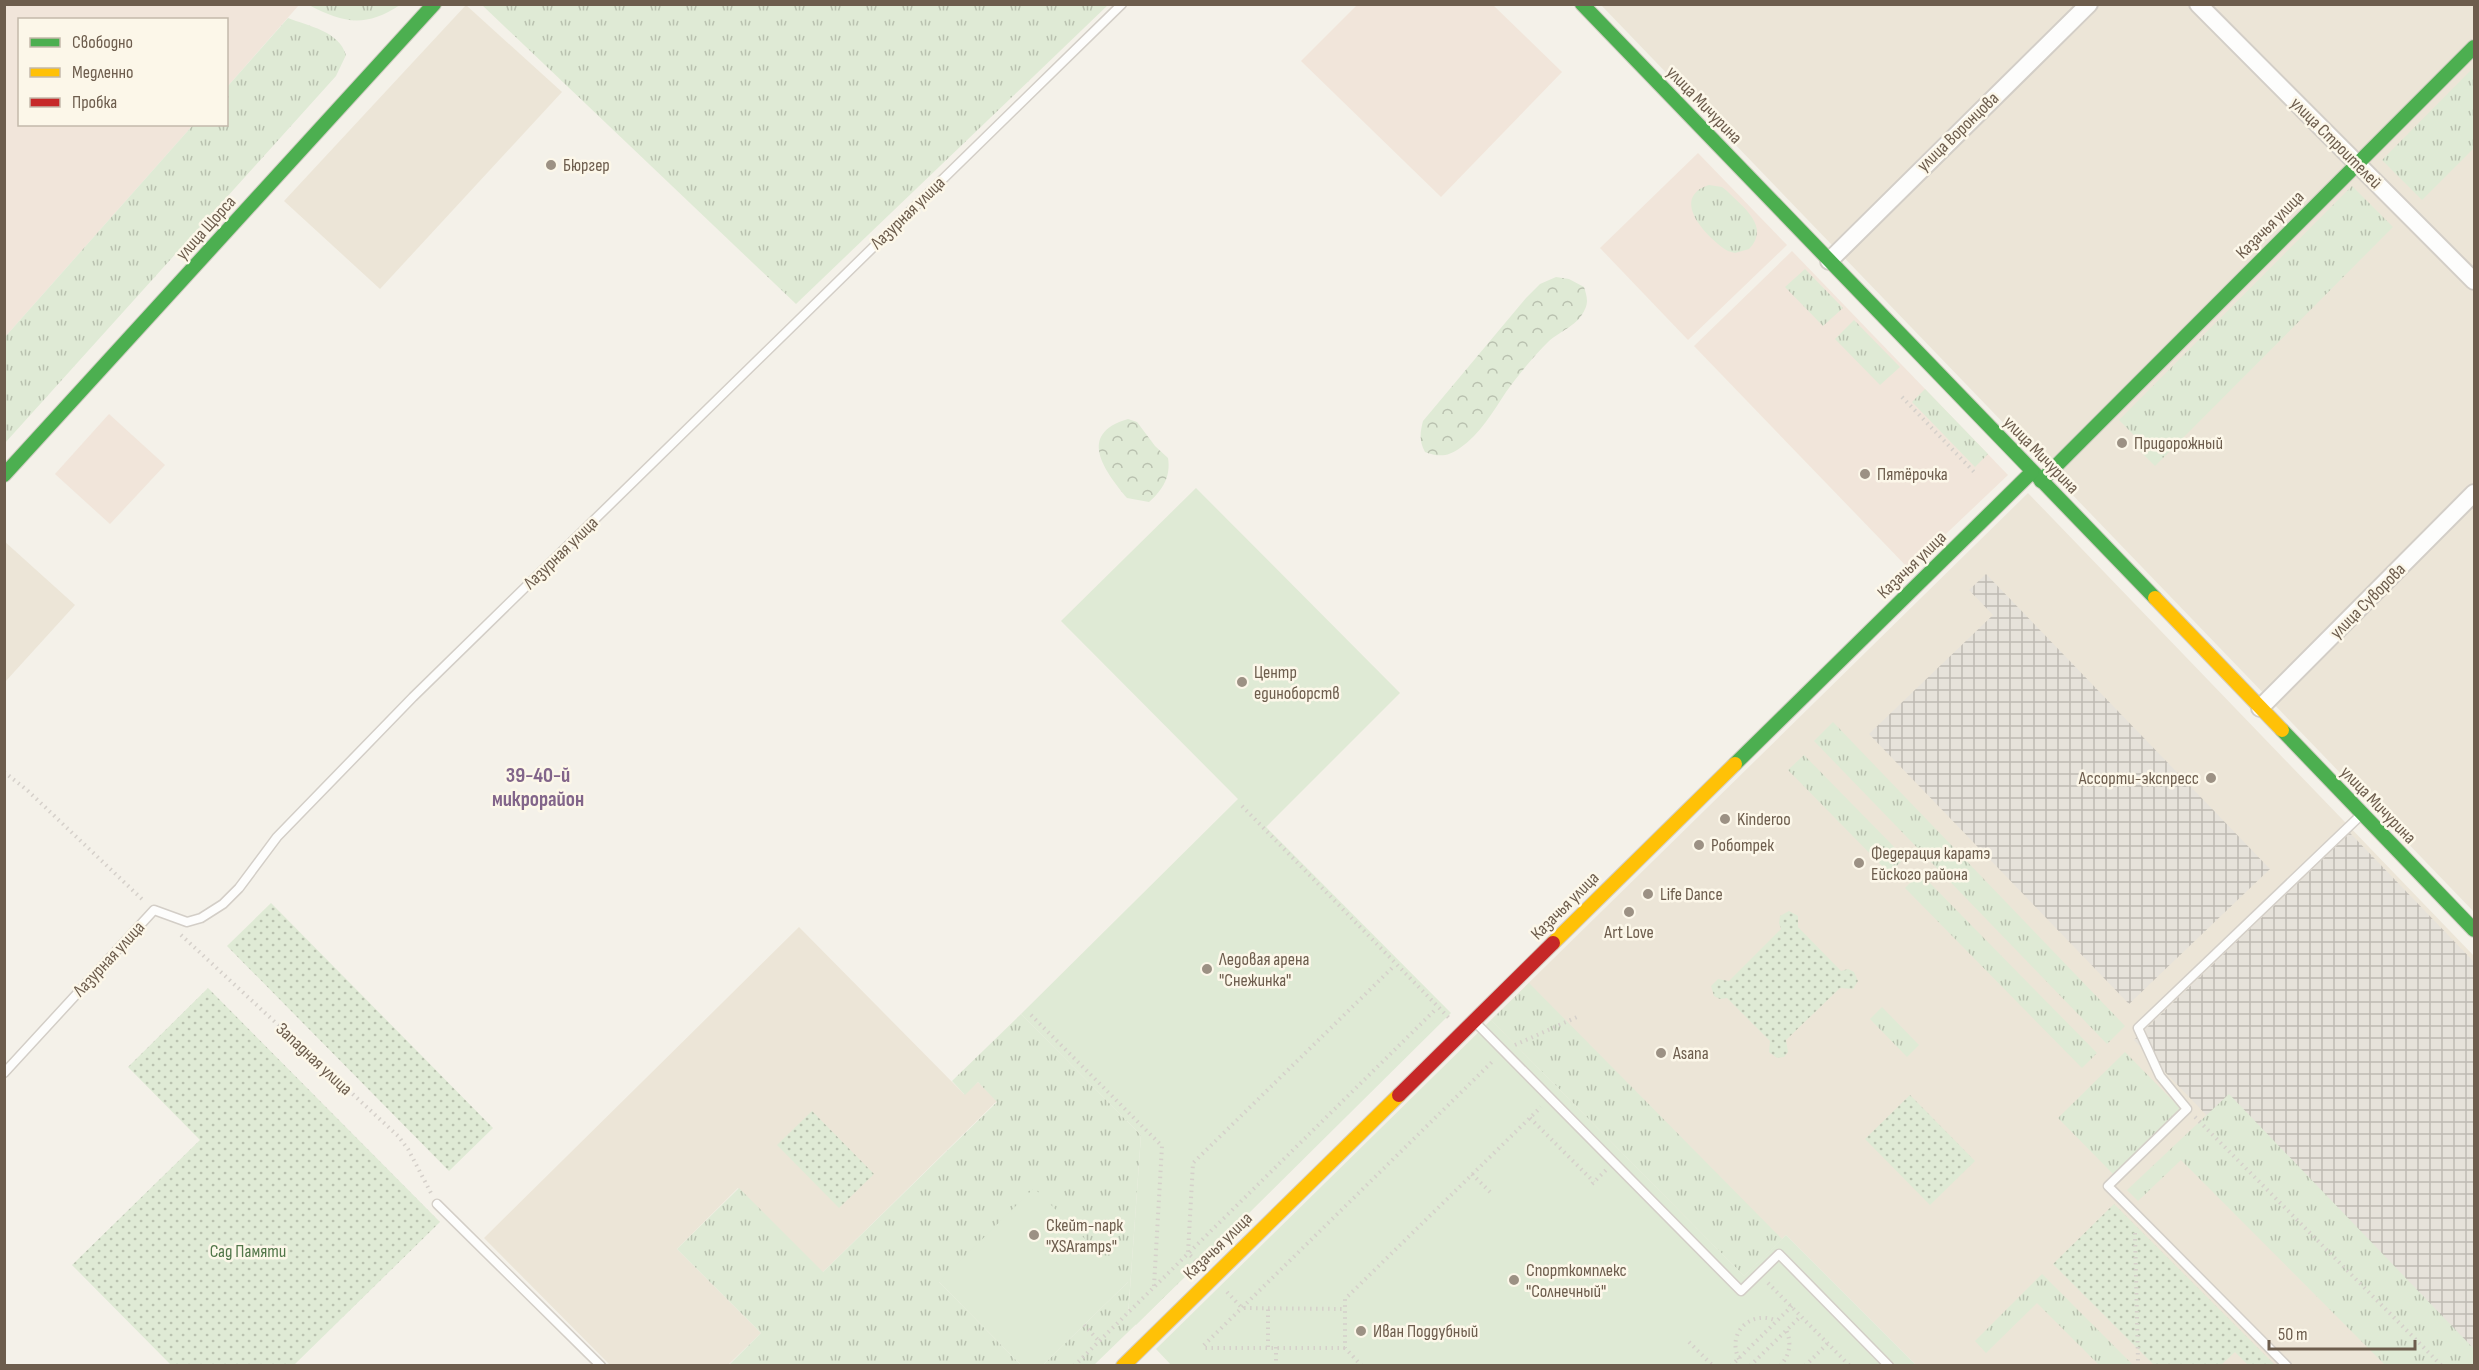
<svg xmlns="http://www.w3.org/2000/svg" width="2479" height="1370" font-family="'Sofia Sans Condensed',sans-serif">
  <defs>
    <pattern id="industrial-grid" width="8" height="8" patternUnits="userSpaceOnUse" patternTransform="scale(1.5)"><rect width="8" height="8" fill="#e6e2da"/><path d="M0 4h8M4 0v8" fill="none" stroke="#bfbab3"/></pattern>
    <pattern id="grass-tufts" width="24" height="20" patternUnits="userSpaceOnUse" patternTransform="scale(1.5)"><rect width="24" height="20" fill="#dfead5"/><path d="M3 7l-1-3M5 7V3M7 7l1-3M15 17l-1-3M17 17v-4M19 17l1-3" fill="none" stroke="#b9c1af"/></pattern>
    <pattern id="forest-crowns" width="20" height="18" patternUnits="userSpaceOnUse" patternTransform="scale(1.5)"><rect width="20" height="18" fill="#dfead5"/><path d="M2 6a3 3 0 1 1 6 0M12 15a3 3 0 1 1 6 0" fill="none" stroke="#b9c1af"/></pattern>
    <pattern id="park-dots" width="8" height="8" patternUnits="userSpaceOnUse" patternTransform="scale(1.5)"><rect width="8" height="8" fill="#dfead5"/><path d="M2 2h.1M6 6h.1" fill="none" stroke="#b9c1af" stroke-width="1.8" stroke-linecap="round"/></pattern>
  </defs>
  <rect width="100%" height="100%" fill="#f4f1e9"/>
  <g fill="#ece5d7">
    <polygon points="466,5 562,92 380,289 284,201"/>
    <polygon points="1601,5 2474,5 2474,912"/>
    <polygon points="2028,493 2474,956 2474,1365 1916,1365 1786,1235 1744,1276 1491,1020"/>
    <polygon points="4,541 75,605 5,682 4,682"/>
    <polygon points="799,927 964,1094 978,1082 997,1101 822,1273 738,1188 677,1249 761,1333 728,1365 610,1365 484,1238"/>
  </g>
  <g fill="#f1e5da">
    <polygon points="1492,4 1562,72 1441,197 1301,61 1357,5"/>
    <polygon points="5,5 299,5 227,87 226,20 20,20 20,124 193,125 5,337"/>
    <polygon points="1698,153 1787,245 1688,340 1600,248"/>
    <polygon points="1792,251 2008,475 1909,569 1694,346"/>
    <polygon points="109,414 165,465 110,524 55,474"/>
  </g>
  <g fill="url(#industrial-grid)">
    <polygon points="1986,574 2270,869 2129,1004 1869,734 1993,615 1969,590"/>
    <polygon points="2350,833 2474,962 2474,1365 2448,1365 2134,1040"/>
  </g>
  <g fill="url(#grass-tufts)">
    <path d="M309 5H400C365 28 343 23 309 5Z"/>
    <polygon points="482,5 1108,5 796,304"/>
    <path d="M288 18C308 26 339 31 346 55L336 76 5 443V337L193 125 226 124 227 87Z"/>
    <polygon points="2474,67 2474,148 2422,200 2382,160"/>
    <path d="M1709 185 1722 187 1727 191C1743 207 1771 227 1749 249L1735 253 1728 251C1708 239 1668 198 1709 185Z"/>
    <polygon points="2352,186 2393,227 2155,466 2139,450 2144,445 2119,420"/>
    <polygon points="1805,269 1843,308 1823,326 1785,287"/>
    <polygon points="1854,320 1900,367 1880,385 1835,339"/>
    <polygon points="1925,389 1988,454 1975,467 1912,402"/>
    <polygon points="1833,722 2125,1026 2107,1044 1814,741"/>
    <polygon points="1804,755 1905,858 1889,873 1788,770"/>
    <polygon points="1920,873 2097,1053 2082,1068 1905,888"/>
    <polygon points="1529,983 1782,1239 1744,1276 1491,1020"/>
    <polygon points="1882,1007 1919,1045 1907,1057 1870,1019"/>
    <polygon points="1021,1014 1141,1135 1128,1316 1190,1272 1094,1365 1043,1365 1128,1282 939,1282 1021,1365 728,1366 761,1333 677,1249 739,1188 823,1272 997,1102 978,1082 965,1095 952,1081"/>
    <polygon points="2125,1052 2180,1108 2113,1174 2058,1118"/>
    <polygon points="2229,1094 2474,1349 2474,1365 2385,1365 2181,1160 2138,1201 2127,1190"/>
    <polygon points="2042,1274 2133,1365 2099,1365 2037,1303 1986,1353 1975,1341"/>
  </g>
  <g fill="url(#forest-crowns)">
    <path d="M1556 277 1569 279 1584 287C1586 294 1589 301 1585 309 1578 326 1561 330 1548 342 1534 356 1518 375 1506 392 1493 412 1480 434 1460 448 1448 457 1438 457 1425 452 1419 441 1420 433 1423 421L1526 298 1540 284Z"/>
    <path d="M1128 419 1137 422 1155 446 1168 458C1171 476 1163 490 1149 502L1127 498C1105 471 1076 434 1128 419Z"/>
  </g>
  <g fill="url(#park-dots)">
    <polygon points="271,903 493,1128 449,1171 227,946"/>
    <polygon points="1789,911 1798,916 1798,927 1841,971 1848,969 1854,972 1858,981 1853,989 1840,988 1786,1040 1788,1052 1784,1057 1777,1058 1769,1052 1770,1041 1727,998 1720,999 1714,996 1711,986 1718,979 1729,981 1781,929 1779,923 1780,916"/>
    <polygon points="208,988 440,1222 294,1365 171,1365 72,1265 200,1140 128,1067"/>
    <polygon points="1910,1095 1975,1161 1930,1205 1865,1139"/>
    <polygon points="812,1111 874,1174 839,1208 777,1145"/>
    <polygon points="2114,1204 2275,1365 2248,1365 2235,1352 2221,1365 2154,1365 2053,1264"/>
  </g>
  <g fill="#dfead5">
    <polygon points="1196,488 1400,693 1266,827 1451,1013 1136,1325 1128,1317 1141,1135 1021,1014 1238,799 1061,621"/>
    <polygon points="1491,1020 1744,1276 1786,1235 1916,1365 1172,1366 1156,1349"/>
    <polygon points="1034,1188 1128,1282 1043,1365 1021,1365 939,1282"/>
  </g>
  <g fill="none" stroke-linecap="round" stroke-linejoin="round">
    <g stroke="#d3cec7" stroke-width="11">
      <g id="lane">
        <polyline points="1474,1021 1741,1291 1779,1254 1889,1366"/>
        <polyline points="4,1073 154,910 187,922 201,918 223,904 239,888 277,837 413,697 1122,4"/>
        <polyline points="437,1204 601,1366"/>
        <polyline points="2287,1366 2108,1186 2187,1109 2160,1076 2138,1028 2362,814"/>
      </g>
    </g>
    <g stroke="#d3cec7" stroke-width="20">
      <g id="street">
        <polyline points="2198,4 2474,281"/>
        <polyline points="1829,261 2089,4"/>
        <polyline points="2260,708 2474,493"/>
      </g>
    </g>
    <g stroke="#d2cdc4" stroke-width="16">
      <g id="fast">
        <polyline points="1582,4 2155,598"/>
        <polyline points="4,475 434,4"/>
        <polyline points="2041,481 2474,47"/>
        <polyline points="2282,730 2474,930"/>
        <polyline points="1735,764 2032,472"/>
      </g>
    </g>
    <g stroke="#d2cdc4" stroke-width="16">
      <g id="slow">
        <polyline points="2155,598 2282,730"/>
        <polyline points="1553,943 1735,764"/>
        <polyline points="1123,1366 1399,1095"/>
      </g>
    </g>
    <g stroke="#d2cdc4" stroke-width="16">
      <polyline id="jam" points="1399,1095 1553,943"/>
    </g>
    <g stroke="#d5d0ca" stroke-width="4" stroke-dasharray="1.5 4.5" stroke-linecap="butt">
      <polyline points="1902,397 1975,473"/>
      <polyline points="4,772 27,790 144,901"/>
      <polyline points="1242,806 1449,1018"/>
      <polyline points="181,935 398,1136 408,1149 431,1193"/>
      <polyline points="1031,1015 1162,1146 1154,1286"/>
      <polyline points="1515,1045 1577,1017"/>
      <polyline points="2195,1117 2442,1366"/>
      <polyline points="1530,1118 1594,1182"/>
      <polyline points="1472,1174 1492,1194"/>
      <polyline points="1592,1184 1606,1170"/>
      <polyline points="2135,1233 2138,1361"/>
      <polyline points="1200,1265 1188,1253 1193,1163 1392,968"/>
      <polyline points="1768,1283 1850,1366"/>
      <polyline points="1227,1292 1242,1308 1345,1309"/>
      <polyline points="1084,1325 1099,1341"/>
      <polyline points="1689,1342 1713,1366"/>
      <polyline points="1268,1347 1268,1308"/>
      <polyline points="1276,1347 1276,1366"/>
      <polyline points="1345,1348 1205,1348 1203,1346 1494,1060"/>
      <path d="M1739 1359C1726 1333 1751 1309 1777 1321"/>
      <polyline points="1074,1366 1434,1011"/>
      <polyline points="1362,1366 1345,1348 1345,1299 1541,1107"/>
      <polyline points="1731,1366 1792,1306"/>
      <polyline points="1750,1366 1801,1316"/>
      <path d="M1780 1366C1790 1355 1792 1343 1786 1330"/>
      <polyline points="1805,1366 1828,1343"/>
    </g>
    <use href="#lane" stroke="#fdfdfc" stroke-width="8"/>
    <use href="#street" stroke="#fdfdfc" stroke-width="16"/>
    <use href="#fast" stroke="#4caf50" stroke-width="14"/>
    <use href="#slow" stroke="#ffc107" stroke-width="14"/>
    <use href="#jam" stroke="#c62828" stroke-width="14"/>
  </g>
  <g fill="#9c9184" stroke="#fcf7e9" stroke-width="2">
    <circle cx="551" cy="165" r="6"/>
    <circle cx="2122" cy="443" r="6"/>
    <circle cx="1865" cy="474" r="6"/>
    <circle cx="1242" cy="682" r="6"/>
    <circle cx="2211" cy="778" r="6"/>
    <circle cx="1725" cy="819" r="6"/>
    <circle cx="1699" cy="845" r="6"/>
    <circle cx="1859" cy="863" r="6"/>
    <circle cx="1648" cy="894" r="6"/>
    <circle cx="1629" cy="912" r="6"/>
    <circle cx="1207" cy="969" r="6"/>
    <circle cx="1661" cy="1053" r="6"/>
    <circle cx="1034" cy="1235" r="6"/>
    <circle cx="1514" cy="1280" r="6"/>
    <circle cx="1361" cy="1331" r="6"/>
  </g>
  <g text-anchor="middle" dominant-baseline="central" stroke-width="5" stroke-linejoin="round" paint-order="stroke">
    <g font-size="18" fill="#6d5d4d" stroke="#fcf7e9">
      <text transform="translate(1704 105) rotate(46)">улица Мичурина</text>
      <text transform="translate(1958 132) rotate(-44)">улица Воронцова</text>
      <text transform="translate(2336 143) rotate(45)">улица Строителей</text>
      <text transform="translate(908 213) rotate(-44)">Лазурная улица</text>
      <text transform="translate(2270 225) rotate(-45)">Казачья улица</text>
      <text transform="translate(206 228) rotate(-48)">улица Щорса</text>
      <text transform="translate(2041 455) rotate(46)">улица Мичурина</text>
      <text transform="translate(561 553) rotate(-44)">Лазурная улица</text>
      <text transform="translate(1912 565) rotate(-44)">Казачья улица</text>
      <text transform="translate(2368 601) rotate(-45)">улица Суворова</text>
      <text transform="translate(2378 805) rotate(46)">улица Мичурина</text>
      <text transform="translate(1565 906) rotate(-45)">Казачья улица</text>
      <text transform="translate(109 959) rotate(-47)">Лазурная улица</text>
      <text transform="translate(314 1059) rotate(43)">Западная улица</text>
      <text transform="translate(1218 1246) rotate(-44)">Казачья улица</text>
    </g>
    <g font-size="18" fill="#6d5d4d" stroke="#fcf7e9" text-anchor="start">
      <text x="563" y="165">Бюргер</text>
      <text x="2134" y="443">Придорожный</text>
      <text x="1877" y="474">Пятёрочка</text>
      <text x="1254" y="672">Центр<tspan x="1254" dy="21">единоборств</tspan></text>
      <text x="2199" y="778" text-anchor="end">Ассорти-экспресс</text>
      <text x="1737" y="819">Kinderoo</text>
      <text x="1711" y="845">Роботрек</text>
      <text x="1871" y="853">Федерация каратэ<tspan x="1871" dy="21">Ейского района</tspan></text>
      <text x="1660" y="894">Life Dance</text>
      <text x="1629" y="932" text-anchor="middle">Art Love</text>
      <text x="1219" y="959">Ледовая арена<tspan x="1219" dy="21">"Снежинка"</tspan></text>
      <text x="1673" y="1053">Asana</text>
      <text x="1046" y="1225">Скейт-парк<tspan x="1046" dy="21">"XSAramps"</tspan></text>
      <text x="1526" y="1270">Спорткомплекс<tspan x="1526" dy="21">"Солнечный"</tspan></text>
      <text x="1373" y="1331">Иван Поддубный</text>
    </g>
    <g font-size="18" fill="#52774a" stroke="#fcf7e9">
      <text x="248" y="1251">Сад Памяти</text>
    </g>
    <g font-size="21" font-weight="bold" fill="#82658a" stroke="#fcf7e9">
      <text x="538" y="775">39-40-й<tspan x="538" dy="24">микрорайон</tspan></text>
    </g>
  </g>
  <rect width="2479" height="1370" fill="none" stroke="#6d5d4d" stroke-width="12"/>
  <rect x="18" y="18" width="210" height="108" fill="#fcf7e9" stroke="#c3b9ab" stroke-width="1.5"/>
  <rect x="30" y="38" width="30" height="9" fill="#4caf50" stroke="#c3b9ab" stroke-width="1.5"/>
  <text x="72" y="48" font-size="18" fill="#6d5d4d">Свободно</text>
  <rect x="30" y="68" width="30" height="9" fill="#ffc107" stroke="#c3b9ab" stroke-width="1.5"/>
  <text x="72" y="78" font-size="18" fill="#6d5d4d">Медленно</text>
  <rect x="30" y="98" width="30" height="9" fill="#c62828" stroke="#c3b9ab" stroke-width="1.5"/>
  <text x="72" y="108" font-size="18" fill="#6d5d4d">Пробка</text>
  <path d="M2269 1340v9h146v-9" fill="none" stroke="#6d5d4d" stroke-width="3"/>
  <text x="2278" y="1340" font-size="18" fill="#6d5d4d" stroke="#fcf7e9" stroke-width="4.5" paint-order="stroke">50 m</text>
</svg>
